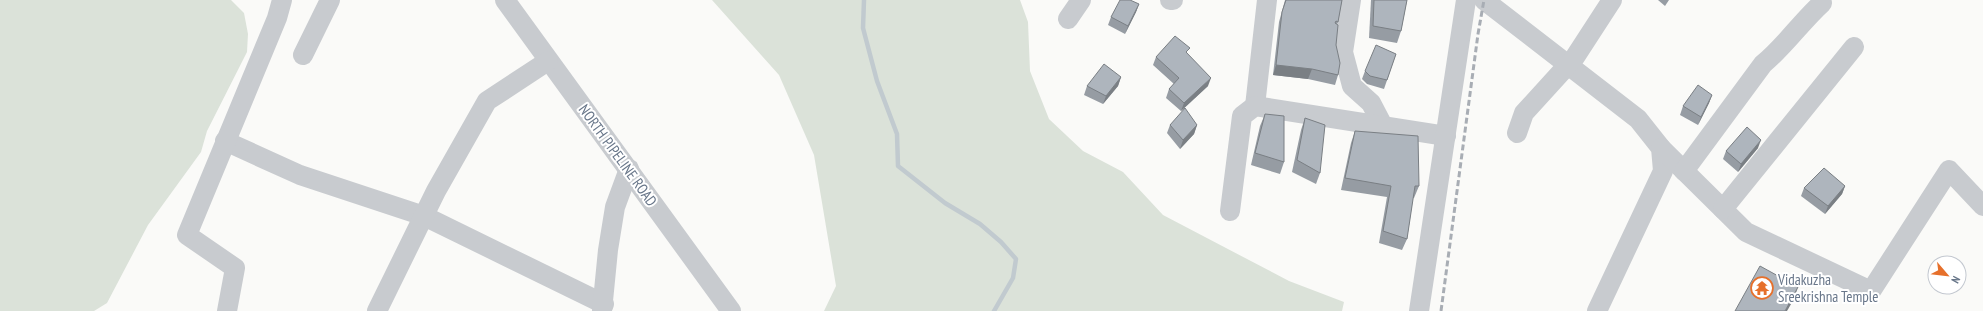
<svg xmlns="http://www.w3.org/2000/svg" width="1983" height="311" font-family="'PT Sans Narrow',sans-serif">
  <rect width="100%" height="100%" fill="#fafaf8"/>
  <g fill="#dbe2d9">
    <polygon points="0,0 231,0 244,13 248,34 247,52 207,131 201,152 148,225 107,303 94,311 0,311"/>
    <polygon points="712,0 1020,0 1028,22 1030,71 1049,119 1083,151 1123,172 1163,215 1289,281 1344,302 1342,311 824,311 836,286 814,155 779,75"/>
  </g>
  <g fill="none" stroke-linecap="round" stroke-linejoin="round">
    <polyline stroke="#c1cacf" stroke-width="4.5" points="864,0 863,28 877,81 897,134 898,166 945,203 980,224 1001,242 1016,259 1013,278 994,311"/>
    <g stroke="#c8cbcf" stroke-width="20">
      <polyline points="505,0 731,311"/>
      <polyline points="1170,0 1173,0"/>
      <polyline points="1351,0 1343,52 1352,86 1371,103 1383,126"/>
      <polyline points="1484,0 1638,119 1661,148 1663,171 1597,311"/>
      <polyline points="1068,19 1081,0"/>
      <polyline points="303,55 330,0"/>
      <polyline points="1255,106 1267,0"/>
      <polyline points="1517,133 1524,113 1575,57 1612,0"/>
      <polyline points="225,141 300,175 424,216 604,304"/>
      <polyline points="1661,148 1746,232 1871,291 1949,170 1983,206"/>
      <path d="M1684 171 1763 64C1785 46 1801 22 1822 3"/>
      <polyline points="1723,209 1854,47"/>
      <polyline points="1230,211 1242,116 1255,106 1446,136"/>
      <polyline points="227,311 235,268 187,235 277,18 282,0"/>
      <polyline points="377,311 436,191 487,101 548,61"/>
      <polyline points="602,311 608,250 615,207 629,169"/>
      <polyline points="1419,311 1466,0"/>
    </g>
    <polyline stroke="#a8adb4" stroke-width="3" stroke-dasharray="6 3" stroke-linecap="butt" points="1441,311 1478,34 1484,0"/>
  </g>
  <g fill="#969ca3">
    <polygon points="1285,0 1342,0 1338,22 1337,24 1336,45 1338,75 1335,85 1308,79 1273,75 1279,22"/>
    <polygon points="1371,0 1407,0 1401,31 1397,43 1369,38"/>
    <polygon points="1658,0 1669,0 1665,6"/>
    <polygon points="1139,4 1136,12 1125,34 1108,25 1111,17"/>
    <polygon points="1187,54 1208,86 1181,111 1166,98 1169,89 1174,84 1153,65 1156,57"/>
    <polygon points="1396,54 1384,89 1367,84 1362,79 1365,71"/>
    <polygon points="1121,77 1118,86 1103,104 1084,95 1087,86"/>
    <polygon points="1712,95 1709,103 1698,125 1680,115 1683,106"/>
    <polygon points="1265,114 1284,162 1280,174 1251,165 1260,126"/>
    <polygon points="1305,118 1320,173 1316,184 1292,172 1301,130"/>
    <polygon points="1170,125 1197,125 1194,134 1180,149 1167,133"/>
    <polygon points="1355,131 1419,186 1414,198 1413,198 1407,239 1402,250 1379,243 1387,197 1341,190 1351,143"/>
    <polygon points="1758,148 1738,172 1723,159 1726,151"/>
    <polygon points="1845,186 1842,194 1825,214 1801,196 1804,188"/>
  </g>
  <g fill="#7a7f84">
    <polygon points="1139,4 1136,12 1125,34 1128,26"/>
    <polygon points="1276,65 1312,69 1308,79 1273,75"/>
    <polygon points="1121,77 1118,86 1103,104 1106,96"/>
    <polygon points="1211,78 1208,86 1181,111 1184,103"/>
    <polygon points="1712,95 1709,103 1698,125 1701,117"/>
    <polygon points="1197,125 1194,134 1180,149 1183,140"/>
    <polygon points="1761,140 1758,148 1738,172 1741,164"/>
    <polygon points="1845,186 1842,194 1825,214 1828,206"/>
    <polygon points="1798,287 1794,299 1787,311 1785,311"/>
  </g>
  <g fill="#aeb5bd" stroke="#7a7f84">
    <polygon points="1120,0 1130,0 1139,4 1128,26 1111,17"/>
    <polygon points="1286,0 1342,0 1338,22 1336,21 1335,23 1338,25 1336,45 1340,63 1338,75 1312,69 1276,65 1282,12"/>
    <polygon points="1374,0 1407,0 1401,31 1373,26"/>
    <polygon points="1175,36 1190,48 1186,52 1211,78 1184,103 1169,89 1179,78 1156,57"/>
    <polygon points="1376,45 1396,54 1387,80 1370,76 1365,71"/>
    <polygon points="1104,64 1121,77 1106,96 1087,86"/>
    <polygon points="1698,85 1712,95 1701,117 1683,106"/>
    <polygon points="1185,108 1197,125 1183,140 1170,125"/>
    <polygon points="1265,114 1284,116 1284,162 1255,153"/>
    <polygon points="1305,118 1325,125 1320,173 1297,160"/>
    <polygon points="1747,127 1761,140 1741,164 1726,151"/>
    <polygon points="1355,131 1418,136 1419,186 1415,186 1407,239 1383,231 1391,186 1345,178"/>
    <polygon points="1824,168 1845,186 1828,206 1804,188"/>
    <polygon points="1760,266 1798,287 1785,311 1735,311"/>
  </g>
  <defs>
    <g id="temple-ring" transform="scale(1.15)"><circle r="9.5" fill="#fff" stroke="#e6702b" stroke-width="1.5"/><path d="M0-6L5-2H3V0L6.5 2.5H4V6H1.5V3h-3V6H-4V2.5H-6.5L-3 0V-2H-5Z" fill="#e6702b"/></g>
  </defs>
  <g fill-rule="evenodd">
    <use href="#temple-ring" x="1762" y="288"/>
  </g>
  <g text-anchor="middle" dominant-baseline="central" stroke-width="4" stroke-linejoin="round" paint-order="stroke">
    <g font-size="15" fill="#687689" stroke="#fff">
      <text transform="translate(618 155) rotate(54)">NORTH PIPELINE ROAD</text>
    </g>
    <g font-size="15" fill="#687689" stroke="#fff" text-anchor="start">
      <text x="1778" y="279">Vidakuzha<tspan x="1778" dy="17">Sreekrishna Temple</tspan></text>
    </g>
  </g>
  <g transform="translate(1947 275) rotate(118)"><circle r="19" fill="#ffffff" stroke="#c3c8d0"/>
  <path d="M0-3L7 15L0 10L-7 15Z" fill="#e6702b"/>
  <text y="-6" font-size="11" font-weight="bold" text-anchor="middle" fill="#687689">N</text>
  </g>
</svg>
